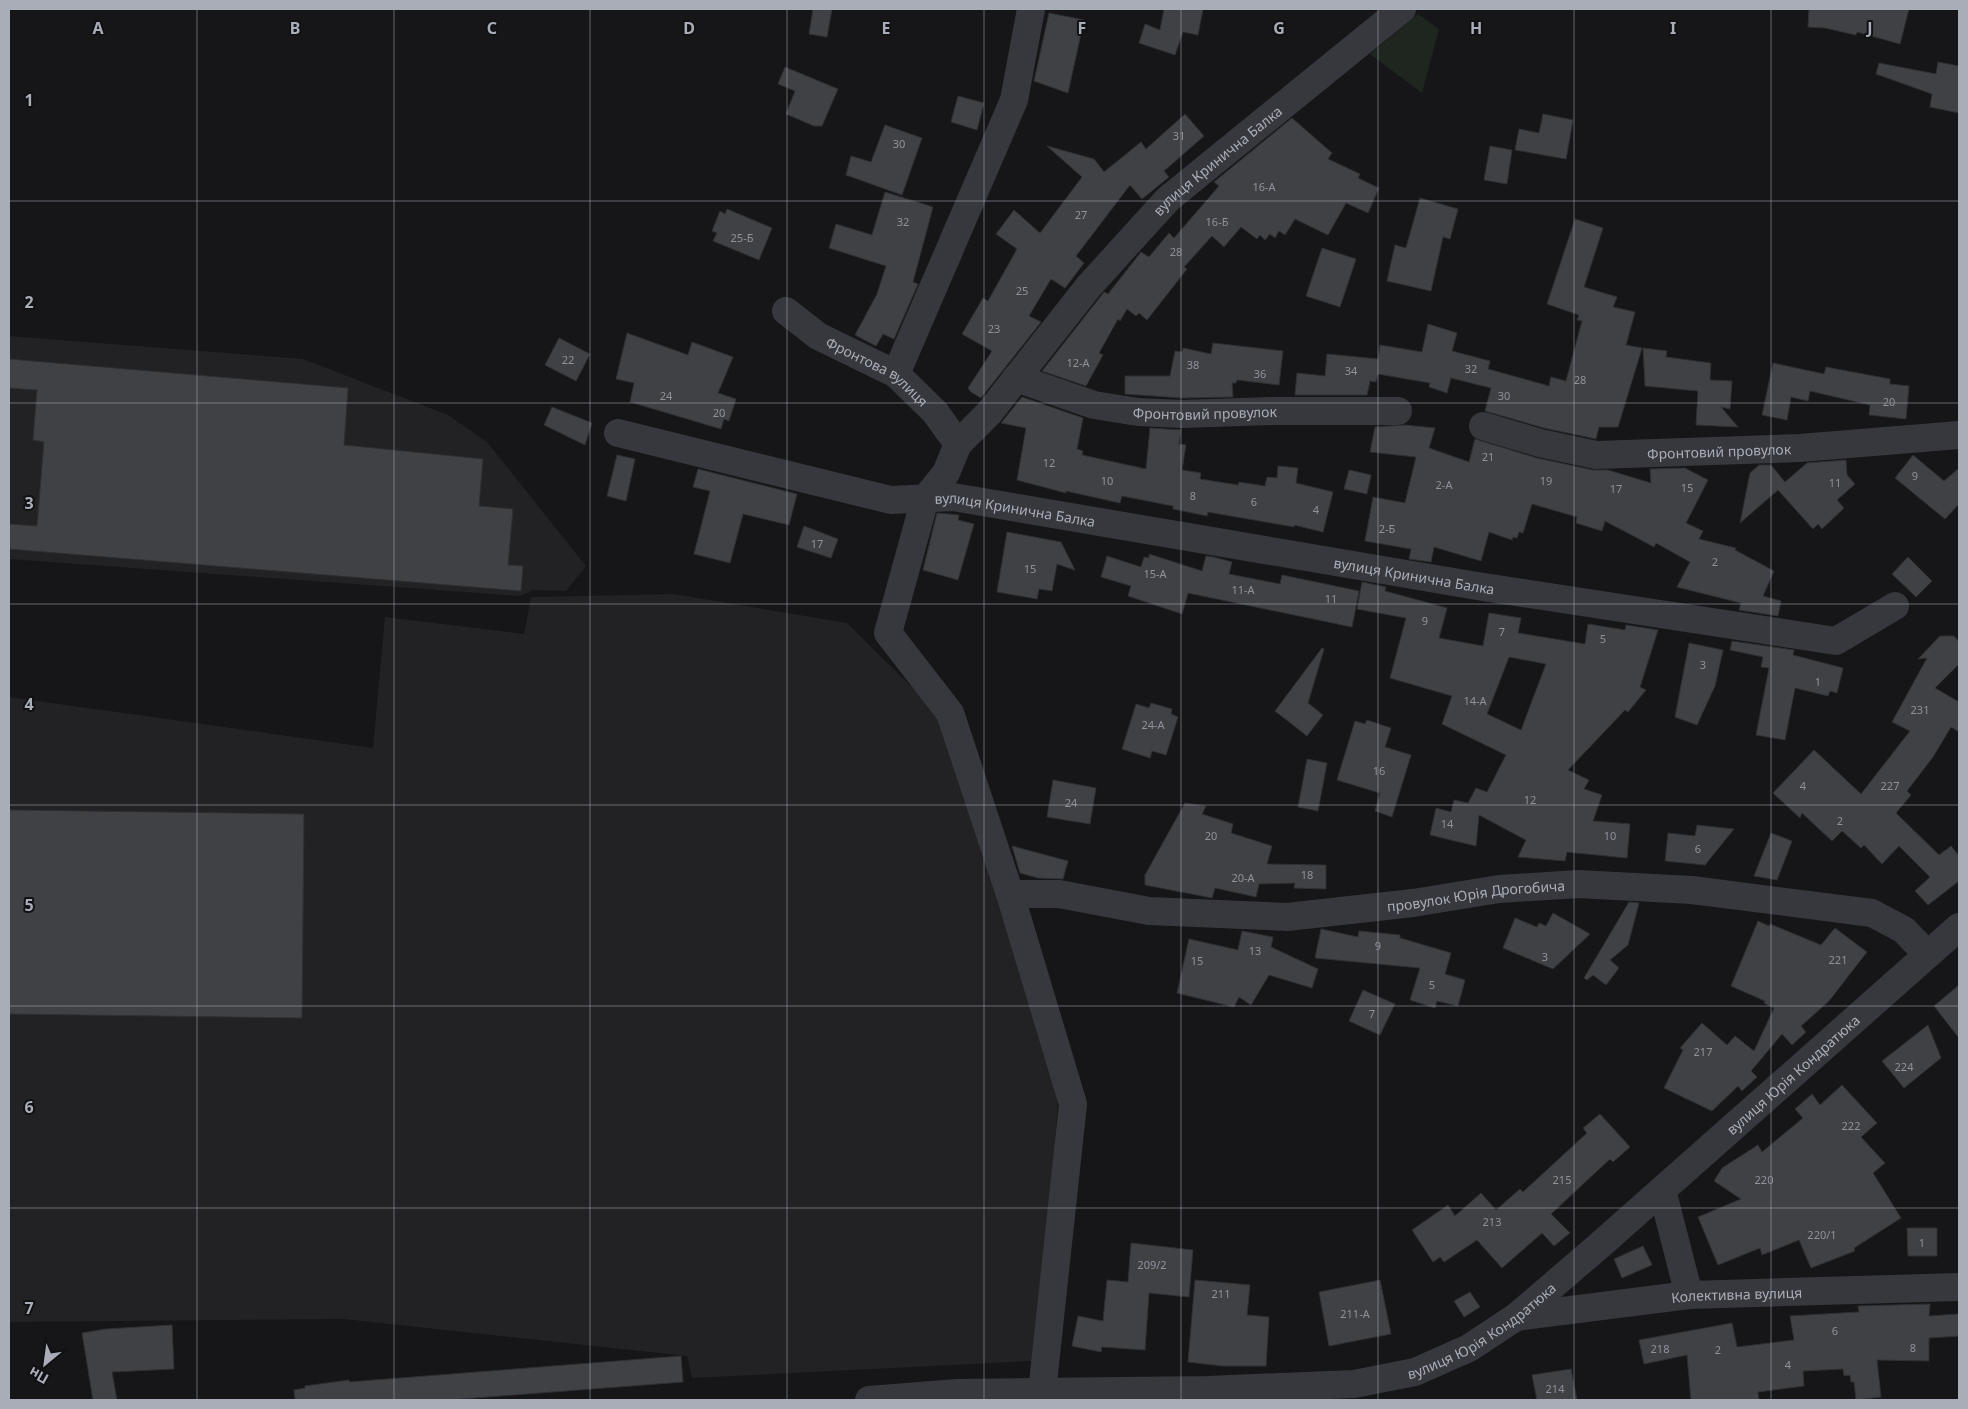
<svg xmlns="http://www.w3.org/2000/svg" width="1968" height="1409" font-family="'Noto Sans',sans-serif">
  <rect width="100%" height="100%" fill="#161618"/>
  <g fill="#222225">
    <polygon points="9,336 303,359 448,415 487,442 586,566 566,591 533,590 520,596 9,559"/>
    <polygon points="674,594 847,623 944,719 1058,1097 1043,1341 1033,1361 692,1378 687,1356 344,1319 9,1322 9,697 373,748 385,617 524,634 531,597"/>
  </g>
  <polygon fill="#1e261f" points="1418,14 1439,29 1422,93 1370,54"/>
  <g fill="#404145" stroke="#303034" fill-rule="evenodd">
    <polygon points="813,9 832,9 827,37 809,34"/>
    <polygon points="1164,9 1203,9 1198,35 1183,32 1175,55 1139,43 1145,24 1160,30"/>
    <polygon points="1809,9 1909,9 1900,44 1857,32 1856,35 1825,28 1808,27"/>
    <polygon points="1049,13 1084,20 1068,93 1034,81"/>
    <polygon points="1938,62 1959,66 1959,113 1930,107 1932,94 1876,74 1879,63 1936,74"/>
    <polygon points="785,67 838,89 822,126 814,126 786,114 795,91 778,84"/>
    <polygon points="958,96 984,103 977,130 951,122"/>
    <polygon points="1185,114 1204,136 1164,171 1169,177 1142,199 1130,185 1076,256 1084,263 1065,288 1051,279 1029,316 1041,322 981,398 971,392 968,388 992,351 962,334 983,298 988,301 1017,249 996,234 1014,210 1040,233 1082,177 1047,146 1094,159 1104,172 1141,142 1146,149"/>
    <polygon points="1543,114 1573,120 1566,159 1515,150 1519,129 1539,133"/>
    <polygon points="1292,118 1332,153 1328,159 1360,174 1358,178 1379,188 1368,213 1346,203 1328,235 1295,219 1285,235 1279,231 1275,238 1270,234 1265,240 1260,235 1257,239 1241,227 1224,247 1212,236 1184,267 1187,269 1147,320 1139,313 1136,316 1127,309 1120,321 1118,319 1099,353 1103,355 1086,386 1042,371 1101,296 1104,292 1108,294 1141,252 1149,257 1169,233 1174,238 1219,186 1214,182"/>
    <polygon points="885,125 922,138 902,195 846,175 851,156 871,162"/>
    <polygon points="1490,146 1512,150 1507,184 1484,180"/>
    <polygon points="885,192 933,207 913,282 918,284 894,339 883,334 876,346 855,335 877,294 886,266 829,248 836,224 872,235"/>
    <polygon points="1420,198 1458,209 1450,239 1443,237 1431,291 1387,281 1395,245 1406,248"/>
    <polygon points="727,209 772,228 759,260 713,241 717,233 712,231 720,211 725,214"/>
    <polygon points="1575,219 1603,228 1584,287 1617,297 1613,307 1635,312 1626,345 1642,348 1618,427 1599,427 1596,439 1544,428 1485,411 1491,388 1451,378 1447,393 1429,387 1430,383 1378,374 1376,382 1370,381 1367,395 1295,395 1297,373 1325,376 1327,354 1378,359 1380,345 1422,352 1428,324 1457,333 1452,351 1490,361 1488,369 1549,386 1551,377 1566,381 1582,321 1577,320 1579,315 1547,304"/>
    <polygon points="1322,248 1356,259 1340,307 1306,296"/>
    <polygon points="627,333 688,355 692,342 733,357 718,393 736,399 729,421 724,419 721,429 630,402 634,383 616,379"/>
    <polygon points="559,338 590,354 576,381 545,365"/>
    <polygon points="1213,343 1283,351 1279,385 1237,380 1236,383 1232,383 1233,397 1182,398 1125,394 1125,376 1170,376 1175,351 1182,352 1183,348 1211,354"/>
    <polygon points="1643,348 1667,351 1666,357 1711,363 1710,380 1732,381 1730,409 1721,407 1738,427 1696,425 1698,391 1645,386"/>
    <polygon points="9,359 348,388 344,445 483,459 479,506 513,509 508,565 523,566 521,591 9,549 9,524 37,526 44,442 33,440 37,390 9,388"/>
    <polygon points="1773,363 1824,374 1826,367 1890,379 1890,384 1909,386 1906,419 1869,415 1870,405 1810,391 1808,401 1791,397 1787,420 1762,415"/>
    <polygon points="1022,397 1083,418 1077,449 1083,451 1082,455 1146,469 1150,428 1181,430 1179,444 1186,445 1182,470 1201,473 1200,479 1238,485 1239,482 1265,486 1267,477 1277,478 1278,466 1298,468 1296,483 1333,492 1323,532 1294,525 1294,527 1208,512 1207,516 1173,509 1173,506 1122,496 1120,503 1066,491 1066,493 1017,480 1026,428 1001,423"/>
    <polygon points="552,407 592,423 585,445 544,425"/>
    <polygon points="1405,425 1435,428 1429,448 1469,462 1475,439 1537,458 1593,470 1608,470 1651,483 1650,469 1685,468 1708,480 1686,523 1703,531 1699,539 1736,548 1735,550 1774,571 1763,596 1781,601 1778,616 1739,610 1741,603 1677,587 1690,562 1656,543 1654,547 1605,521 1602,531 1576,523 1577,517 1532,504 1523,533 1519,532 1517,538 1513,537 1512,540 1489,532 1481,561 1434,547 1431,562 1409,559 1411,549 1365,541 1373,497 1405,503 1416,457 1370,452 1375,427"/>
    <polygon points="617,455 635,459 626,501 607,496"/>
    <polygon points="1913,455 1944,481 1959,468 1959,504 1945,519 1895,478"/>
    <polygon points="1846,460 1847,475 1855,484 1837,500 1844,508 1822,529 1818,524 1813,529 1778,490 1740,523 1750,473 1759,465 1771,465 1785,482 1807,463"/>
    <polygon points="698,469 797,494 789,525 743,514 730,563 694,554 710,491 693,487"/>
    <polygon points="1349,470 1371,475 1367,494 1344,489"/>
    <polygon points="937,513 959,515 958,520 974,524 958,580 923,570"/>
    <polygon points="804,526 838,539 831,558 797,547"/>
    <polygon points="1007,532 1061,542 1075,570 1057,564 1052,591 1039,589 1037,599 997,592"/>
    <polygon points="1149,554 1202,571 1206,556 1213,557 1232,562 1229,574 1280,584 1282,575 1359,591 1352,627 1188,593 1182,614 1128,596 1131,586 1101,577 1107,556 1141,567 1144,557 1149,558"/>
    <polygon points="1908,557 1932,581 1916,597 1892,574"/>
    <path d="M1362 582 1386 587 1385 591 1447 608 1439 638 1483 646 1489 613 1521 618 1518 633 1585 644 1588 624 1625 630 1626 625 1658 630 1640 687 1646 690 1628 712 1625 710 1568 770 1589 780 1584 789 1602 795 1593 821 1630 824 1627 858 1567 852 1565 861 1518 857 1526 840 1479 815 1476 846 1430 835 1436 808 1451 812 1454 800 1468 803 1476 788 1487 792 1506 755 1442 724 1452 696 1390 678 1406 618 1357 609ZM1509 657 1546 664 1521 730 1487 714Z"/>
    <polygon points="1940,636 1954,636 1959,642 1959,664 1935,688 1959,702 1959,732 1951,727 1933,757 1907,791 1911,795 1896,813 1939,855 1951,846 1959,856 1959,881 1928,905 1915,891 1930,877 1899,846 1882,864 1864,845 1861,848 1842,831 1832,841 1802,813 1800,818 1773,793 1814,750 1861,794 1910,731 1892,722 1927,658 1918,659"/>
    <polygon points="1732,641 1794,650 1793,655 1843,668 1837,693 1830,691 1828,696 1795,688 1785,740 1756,735 1769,668 1761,667 1763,657 1730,650"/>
    <polygon points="1689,643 1723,650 1715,686 1697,725 1675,717"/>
    <polygon points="1322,648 1324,649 1308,703 1323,715 1307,736 1275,711"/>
    <polygon points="1151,703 1172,709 1171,714 1178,717 1166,755 1152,751 1150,758 1122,749 1136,704 1149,708"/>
    <polygon points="1367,720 1391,728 1385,747 1411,755 1392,817 1375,811 1380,793 1337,780 1355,721 1365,724"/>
    <polygon points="1307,759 1327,763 1318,811 1298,807"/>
    <polygon points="1053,780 1096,788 1090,824 1047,817"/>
    <polygon points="1185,803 1206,806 1202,814 1233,824 1231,833 1272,846 1267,864 1326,865 1326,889 1294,888 1295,883 1259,884 1256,897 1215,888 1212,898 1145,885 1145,875"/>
    <polygon points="9,810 304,814 302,1018 9,1014"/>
    <polygon points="1697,825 1734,829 1705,865 1665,861 1668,833 1695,836"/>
    <polygon points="1771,833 1792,841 1777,880 1754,876"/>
    <polygon points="1012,846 1068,861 1063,879 1038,878 1020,873"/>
    <polygon points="1629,902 1639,903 1628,945 1610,960 1619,968 1606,985 1593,975 1587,980 1584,978"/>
    <polygon points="1553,913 1590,934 1553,969 1503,948 1515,918 1537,927 1539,923 1546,926"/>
    <polygon points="1758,921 1769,926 1770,924 1821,945 1835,928 1867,952 1829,1001 1801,1026 1806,1032 1792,1045 1782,1034 1751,1071 1757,1077 1742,1091 1738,1086 1712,1111 1664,1088 1683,1050 1680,1048 1702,1023 1727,1045 1735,1036 1754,1051 1774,1008 1764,1003 1765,1001 1731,986"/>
    <polygon points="1321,929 1358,937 1359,931 1400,935 1400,938 1451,953 1445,974 1465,980 1458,1006 1437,1001 1435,1008 1410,1000 1420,968 1315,958"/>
    <polygon points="1242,931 1273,937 1271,947 1318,969 1312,988 1269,975 1251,1005 1239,997 1234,1007 1177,993 1189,939 1238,950"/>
    <polygon points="1959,985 1959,1038 1934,1006"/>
    <polygon points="1363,990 1395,1004 1380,1035 1349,1021"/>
    <polygon points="1928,1025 1941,1058 1904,1088 1882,1061"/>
    <polygon points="1842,1085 1877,1123 1861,1137 1885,1163 1873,1173 1901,1218 1854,1248 1855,1251 1811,1268 1799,1240 1762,1255 1760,1248 1718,1265 1698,1217 1741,1199 1714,1181 1722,1168 1758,1145 1762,1152 1803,1118 1795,1109 1812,1094 1820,1105"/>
    <polygon points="1600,1114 1630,1147 1613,1162 1610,1159 1551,1214 1570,1233 1554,1246 1542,1233 1502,1268 1477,1240 1444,1262 1440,1257 1433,1262 1412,1230 1448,1205 1455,1216 1481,1193 1496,1210 1520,1189 1523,1192 1587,1133 1583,1128"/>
    <polygon points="1907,1228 1937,1228 1937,1256 1908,1256"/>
    <polygon points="1131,1243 1193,1250 1189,1297 1149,1293 1145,1350 1102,1347 1101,1352 1072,1346 1078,1316 1103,1321 1107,1280 1128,1282"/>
    <polygon points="1643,1246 1652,1265 1622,1278 1614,1259"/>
    <polygon points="1195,1280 1250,1285 1247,1315 1269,1317 1266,1366 1222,1366 1188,1362"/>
    <polygon points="1380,1280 1391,1334 1329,1346 1319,1292"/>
    <polygon points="1470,1292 1480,1307 1464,1317 1454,1301"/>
    <polygon points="1930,1304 1929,1316 1959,1314 1959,1336 1929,1338 1929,1361 1877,1360 1881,1397 1856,1400 1854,1382 1851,1382 1850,1375 1844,1376 1843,1369 1803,1371 1804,1386 1758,1392 1759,1400 1691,1400 1687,1355 1644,1364 1639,1340 1732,1323 1737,1347 1794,1340 1790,1316 1859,1312 1858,1306"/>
    <polygon points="172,1325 174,1369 112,1372 117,1400 93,1400 82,1333 106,1329"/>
    <polygon points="681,1356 683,1382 449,1400 295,1400 294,1390 305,1388 305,1386 349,1380 349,1382"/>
    <polygon points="1571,1369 1577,1400 1537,1400 1532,1375"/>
  </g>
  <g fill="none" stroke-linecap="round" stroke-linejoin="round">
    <g stroke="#37383d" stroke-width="28">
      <path id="s1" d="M786 311 818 336 896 374 935 412 958 444"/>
      <polyline points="896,374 1014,100 1031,9"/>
      <path id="s2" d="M1016 378 1094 405 1138 412 1182 414 1271 411H1398"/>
      <path id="s3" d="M1483 426 1540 443 1596 455 1800 448 1959 435"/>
      <path id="s4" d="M618 433 891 500 953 497 1477 586 1836 641 1895 606"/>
      <path id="s5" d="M1010 894H1059L1149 911 1287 917 1413 903 1499 889 1578 884 1692 890 1872 913 1904 930 1927 954"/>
      <polyline points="1662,1190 1689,1295"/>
      <path id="s6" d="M1516 1317 1689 1295 1959 1287"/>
      <path id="s7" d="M1042 1392 1073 1104 1010 894 950 713 888 633 925 499 946 473 958 444 989 413 1089 286 1168 199 1402 9"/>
      <path id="s8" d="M869 1400 957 1393 1207 1390 1354 1384 1415 1372 1469 1348 1516 1317 1600 1245 1959 927"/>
    </g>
  </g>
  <path fill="none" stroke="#a8adb8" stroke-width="1" stroke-opacity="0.55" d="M197 9V1400M394 9V1400M590 9V1400M787 9V1400M984 9V1400M1181 9V1400M1378 9V1400M1574 9V1400M1771 9V1400M9 201H1959M9 403H1959M9 604H1959M9 805H1959M9 1006H1959M9 1208H1959"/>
  <g text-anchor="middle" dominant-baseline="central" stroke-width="4" stroke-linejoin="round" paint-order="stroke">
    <g font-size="11" fill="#8e929b">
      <text x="1179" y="135">31</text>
      <text x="899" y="143">30</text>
      <text x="1264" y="186">16-А</text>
      <text x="1081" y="214">27</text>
      <text x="903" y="221">32</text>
      <text x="1217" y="221">16-Б</text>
      <text x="742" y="237">25-Б</text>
      <text x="1176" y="251">28</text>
      <text x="1022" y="290">25</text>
      <text x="994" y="328">23</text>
      <text x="568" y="359">22</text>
      <text x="1078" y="362">12-А</text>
      <text x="1193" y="364">38</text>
      <text x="1471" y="368">32</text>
      <text x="1351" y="370">34</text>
      <text x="1260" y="373">36</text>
      <text x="1580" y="379">28</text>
      <text x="666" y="395">24</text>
      <text x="1504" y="395">30</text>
      <text x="1889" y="401">20</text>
      <text x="719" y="412">20</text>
      <text x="1488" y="456">21</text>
      <text x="1049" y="462">12</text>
      <text x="1915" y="475">9</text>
      <text x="1107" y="480">10</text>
      <text x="1546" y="480">19</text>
      <text x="1835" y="482">11</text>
      <text x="1444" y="484">2-А</text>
      <text x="1687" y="487">15</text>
      <text x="1616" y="488">17</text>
      <text x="1193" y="495">8</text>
      <text x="1254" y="501">6</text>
      <text x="1316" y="509">4</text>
      <text x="1387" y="528">2-Б</text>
      <text x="817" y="543">17</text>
      <text x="1715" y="561">2</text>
      <text x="1030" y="568">15</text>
      <text x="1155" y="573">15-А</text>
      <text x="1243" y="589">11-А</text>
      <text x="1331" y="598">11</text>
      <text x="1425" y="620">9</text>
      <text x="1502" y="631">7</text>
      <text x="1603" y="638">5</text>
      <text x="1703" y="664">3</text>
      <text x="1818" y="681">1</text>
      <text x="1475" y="700">14-А</text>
      <text x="1920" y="709">231</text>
      <text x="1153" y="724">24-А</text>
      <text x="1379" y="770">16</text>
      <text x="1803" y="785">4</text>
      <text x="1890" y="785">227</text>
      <text x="1530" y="799">12</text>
      <text x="1071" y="802">24</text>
      <text x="1840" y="820">2</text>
      <text x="1447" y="823">14</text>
      <text x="1211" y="835">20</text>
      <text x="1610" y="835">10</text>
      <text x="1698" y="848">6</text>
      <text x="1307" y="874">18</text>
      <text x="1243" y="877">20-А</text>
      <text x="1378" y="945">9</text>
      <text x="1255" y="950">13</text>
      <text x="1545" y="956">3</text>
      <text x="1838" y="959">221</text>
      <text x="1197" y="960">15</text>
      <text x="1432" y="984">5</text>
      <text x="1372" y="1013">7</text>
      <text x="1703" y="1051">217</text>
      <text x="1904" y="1066">224</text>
      <text x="1851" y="1125">222</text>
      <text x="1562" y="1179">215</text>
      <text x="1764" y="1179">220</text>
      <text x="1492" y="1221">213</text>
      <text x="1822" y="1234">220/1</text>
      <text x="1922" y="1242">1</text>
      <text x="1152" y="1264">209/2</text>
      <text x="1221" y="1293">211</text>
      <text x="1355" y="1313">211-А</text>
      <text x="1835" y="1330">6</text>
      <text x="1913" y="1347">8</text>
      <text x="1660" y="1348">218</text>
      <text x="1718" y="1349">2</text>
      <text x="1788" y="1364">4</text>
      <text x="1555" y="1388">214</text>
    </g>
    <g font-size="14" fill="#a8adb8" stroke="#111113">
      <text stroke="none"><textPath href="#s7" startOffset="1390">вулиця Кринична Балка</textPath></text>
      <text stroke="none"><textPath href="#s1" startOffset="110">Фронтова вулиця</textPath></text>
      <text stroke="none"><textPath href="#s2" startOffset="194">Фронтовий провулок</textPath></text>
      <text stroke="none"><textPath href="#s3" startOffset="240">Фронтовий провулок</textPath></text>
      <text stroke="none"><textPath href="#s4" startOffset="406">вулиця Кринична Балка</textPath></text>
      <text stroke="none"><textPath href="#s4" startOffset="811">вулиця Кринична Балка</textPath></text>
      <text stroke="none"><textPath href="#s5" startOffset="469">провулок Юрія Дрогобича</textPath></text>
      <text stroke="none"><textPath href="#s8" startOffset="1031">вулиця Юрія Кондратюка</textPath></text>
      <text stroke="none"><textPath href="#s6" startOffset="222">Колективна вулиця</textPath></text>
      <text stroke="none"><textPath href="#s8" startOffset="626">вулиця Юрія Кондратюка</textPath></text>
    </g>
  </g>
  <g font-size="16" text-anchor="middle" font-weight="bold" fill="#a8adb8" stroke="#111113" stroke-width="4" stroke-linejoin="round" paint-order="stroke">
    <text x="98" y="34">A</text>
    <text x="295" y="34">B</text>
    <text x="492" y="34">C</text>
    <text x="689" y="34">D</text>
    <text x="886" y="34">E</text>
    <text x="1082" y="34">F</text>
    <text x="1279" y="34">G</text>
    <text x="1476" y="34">H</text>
    <text x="1673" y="34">I</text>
    <text x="1870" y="34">J</text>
    <text x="29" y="106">1</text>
    <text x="29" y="308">2</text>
    <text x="29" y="509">3</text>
    <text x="29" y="710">4</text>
    <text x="29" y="911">5</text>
    <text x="29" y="1113">6</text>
    <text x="29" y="1314">7</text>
  </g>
  <rect width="1968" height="1409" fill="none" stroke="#a8adb8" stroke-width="20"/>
  <g transform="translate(45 1364) rotate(209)" stroke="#111113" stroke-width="4" paint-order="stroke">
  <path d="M0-4L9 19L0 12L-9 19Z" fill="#a8adb8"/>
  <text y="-8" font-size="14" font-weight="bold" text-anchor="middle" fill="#a8adb8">Пн</text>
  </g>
</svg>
